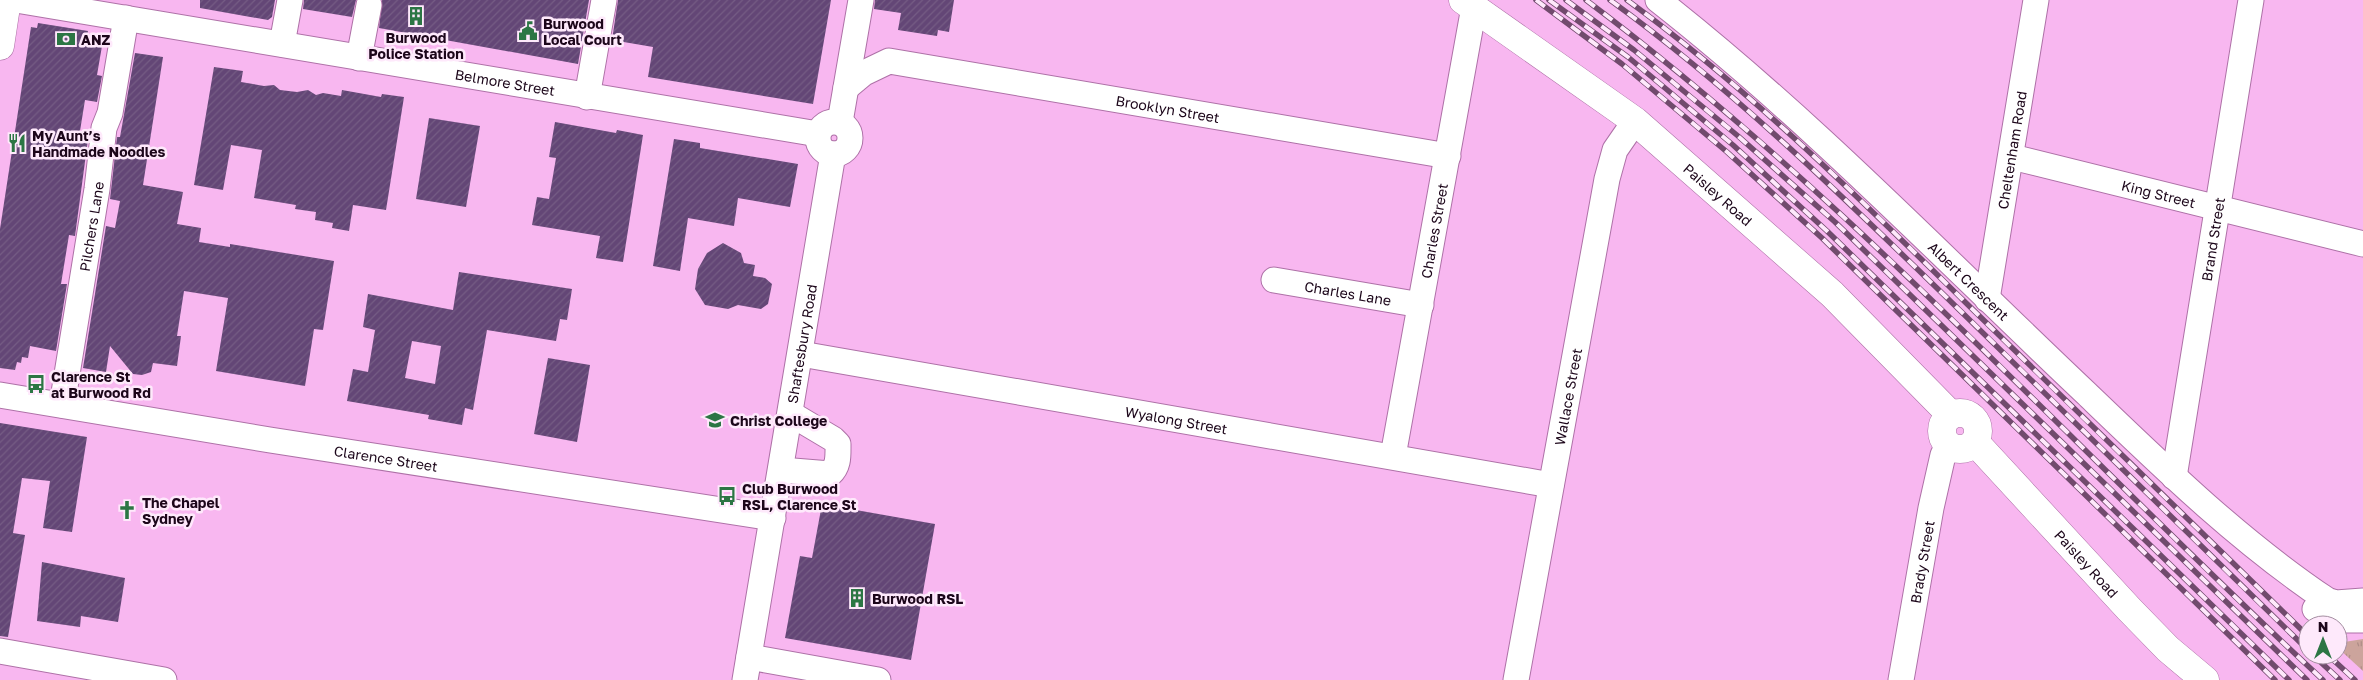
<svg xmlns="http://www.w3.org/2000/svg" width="2363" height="680" font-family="'Golos Text',sans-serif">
  <defs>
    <pattern id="park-tufts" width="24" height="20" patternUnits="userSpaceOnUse" patternTransform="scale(1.25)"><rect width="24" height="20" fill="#cca49c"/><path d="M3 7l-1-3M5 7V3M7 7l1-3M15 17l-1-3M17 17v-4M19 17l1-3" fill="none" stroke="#af8c86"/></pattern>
    <pattern id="building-hatch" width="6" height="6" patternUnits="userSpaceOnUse" patternTransform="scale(1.25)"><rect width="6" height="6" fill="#634676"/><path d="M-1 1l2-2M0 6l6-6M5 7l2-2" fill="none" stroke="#755c84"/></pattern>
  </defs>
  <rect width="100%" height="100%" fill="#f8b7f0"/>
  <polygon fill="url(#park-tufts)" points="2363,639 2363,671 2338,648 2338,643"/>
  <g fill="url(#building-hatch)" fill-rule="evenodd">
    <polygon points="200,0 275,0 272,17 268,20 200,8"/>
    <polygon points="304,0 356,0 352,17 303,9"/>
    <polygon points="382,0 589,0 578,64 379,28"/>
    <polygon points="618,0 831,0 813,104 648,77 653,47 612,40"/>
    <polygon points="875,0 954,0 949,32 938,30 937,36 898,30 901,13 874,9"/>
    <polygon points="38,23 88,31 86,43 102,46 97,75 102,76 97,102 85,100 80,131 89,132 75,236 69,235 61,284 67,284 56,351 30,346 28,358 22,357 21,363 17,362 15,370 0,368 0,229 31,27 37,28"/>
    <polygon points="135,53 163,57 143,185 183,192 177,224 201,228 199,242 230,247 230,244 334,261 323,330 314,329 305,386 216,371 228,298 184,291 177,336 181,336 177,366 153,363 151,372 142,375 133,374 110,346 106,372 83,368 106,226 115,228 120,201 110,199 117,137 120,137"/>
    <polygon points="214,67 243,71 241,82 264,86 274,85 280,90 297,92 308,90 316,95 323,93 341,96 342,90 381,97 382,94 404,97 386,210 353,205 349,231 332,228 333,223 315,220 316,212 295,209 296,205 254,198 262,150 231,145 223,190 194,185"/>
    <polygon points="429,118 480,126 466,207 416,199"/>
    <polygon points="555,122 616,133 617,130 643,135 623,262 596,258 600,236 532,225 537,197 549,199 556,158 549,157"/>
    <polygon points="674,139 700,143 700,148 798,164 790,207 738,198 734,226 688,218 680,271 653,266"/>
    <polygon points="723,243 741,253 744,263 755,265 753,276 765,278 772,284 768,304 761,309 738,305 728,309 705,305 695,289 698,269 707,253"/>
    <path d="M459 272 572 289 567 320 560 319 556 341 487 330 473 410 465 408 462 425 428 419 429 415 347 401 353 369 368 372 375 330 363 327 368 294 453 310ZM412 341 441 346 435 384 405 378Z"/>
    <polygon points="548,358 590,365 577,442 534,434"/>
    <polygon points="0,423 87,437 72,532 43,528 50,481 22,478 13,533 25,535 8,637 0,636"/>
    <polygon points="822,504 935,524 911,660 785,638 800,556 812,558"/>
    <polygon points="42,562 125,578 118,622 81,616 80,627 37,621"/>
  </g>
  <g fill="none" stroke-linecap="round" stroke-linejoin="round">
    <g stroke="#ae71a7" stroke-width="27">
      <g id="minor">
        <path id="s1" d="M16 0 818 134"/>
        <path id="s2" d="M1658 0C1811 120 1946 261 2087 394 2163 467 2239 541 2327 600L2336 603 2363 601"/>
        <polyline points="282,44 290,0"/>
        <polyline points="359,58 369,5"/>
        <path id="s3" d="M846 88 864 73 889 61 1448 156"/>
        <polyline points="587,97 604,0"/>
        <circle cx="834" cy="138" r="16"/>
        <polyline points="840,122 861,0"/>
        <path id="s4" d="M2012 157 2363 244"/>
        <path id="s5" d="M1274 280 1421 305"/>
        <path id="s6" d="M1987 299 2036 0"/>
        <path id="s7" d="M801 354 1551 485"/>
        <path id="s8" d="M0 395 270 440 773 518"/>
        <path id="s9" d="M62 405 97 189 104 128 110 113 126 18"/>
        <path id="s10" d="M1393 456 1474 7"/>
        <path d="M781 470 830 474C839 466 838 456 838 444L833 439 791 414"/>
        <path id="s11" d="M2174 477 2251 0"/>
        <polyline points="2315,609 2335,620 2363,620"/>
        <polyline points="0,651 164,680"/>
        <polyline points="749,657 878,680"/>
        <path id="s12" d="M745 680 833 154"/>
        <path id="s13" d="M1516 680 1607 179 1615 150 1635 121"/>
        <path id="s14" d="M1901 680 1931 508 1943 455 1948 445"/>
      </g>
    </g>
    <g stroke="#ae71a7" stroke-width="29">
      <g id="major">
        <path id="s15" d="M1463 0 1635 121 1832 294 1951 415"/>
        <polyline points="0,46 7,0"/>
        <circle cx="1960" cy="431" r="18"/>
        <path id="s16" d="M1975 442 2129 609 2168 649 2205 680"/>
      </g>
    </g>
    <use href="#minor" stroke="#fff" stroke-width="25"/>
    <use href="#major" stroke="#fff" stroke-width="28"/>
    <g stroke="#714b6d" stroke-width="5.5">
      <g id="rail">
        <polyline points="1536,0 1622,64 1727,152 1822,238 2275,680"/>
        <polyline points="1549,0 1628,57 1733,145 1827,231 2289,680"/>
        <polyline points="1566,0 1634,50 1738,136 1835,222 2307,680"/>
        <path d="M1586 0C1854 201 2078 453 2323 680"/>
        <path d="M1610 0C1729 86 1835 189 1941 292 2064 411 2185 531 2308 650"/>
        <path d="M1627 0C1748 88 1856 195 1962 299 2077 412 2193 524 2308 636"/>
        <polyline points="2313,655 2340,680"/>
        <polyline points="2328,655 2355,680"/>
      </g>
    </g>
    <use href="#rail" stroke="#fee9fb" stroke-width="4" stroke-dasharray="11" stroke-linecap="butt"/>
  </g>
  <defs>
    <g id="building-bare" transform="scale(1.5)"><path d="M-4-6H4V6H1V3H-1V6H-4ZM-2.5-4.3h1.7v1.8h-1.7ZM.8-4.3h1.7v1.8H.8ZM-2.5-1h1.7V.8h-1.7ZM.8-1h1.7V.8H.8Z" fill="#2c7644" stroke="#fee9fb" stroke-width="2.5" paint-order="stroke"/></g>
    <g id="civic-bare" transform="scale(1.5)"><path d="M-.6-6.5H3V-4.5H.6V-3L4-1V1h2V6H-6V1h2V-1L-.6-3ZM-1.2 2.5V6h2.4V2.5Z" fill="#2c7644" stroke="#fee9fb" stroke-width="2.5" paint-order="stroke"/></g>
    <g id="bank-bare" transform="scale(1.5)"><path d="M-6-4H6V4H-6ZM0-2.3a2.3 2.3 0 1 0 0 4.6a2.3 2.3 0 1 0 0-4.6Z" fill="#2c7644" stroke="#fee9fb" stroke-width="2.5" paint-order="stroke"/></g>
    <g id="restaurant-bare" transform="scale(1.5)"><path d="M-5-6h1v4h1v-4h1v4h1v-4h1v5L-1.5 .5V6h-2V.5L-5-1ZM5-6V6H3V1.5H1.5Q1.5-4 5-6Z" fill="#2c7644" stroke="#fee9fb" stroke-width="2.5" paint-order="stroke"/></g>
    <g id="bus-bare" transform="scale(1.5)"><path d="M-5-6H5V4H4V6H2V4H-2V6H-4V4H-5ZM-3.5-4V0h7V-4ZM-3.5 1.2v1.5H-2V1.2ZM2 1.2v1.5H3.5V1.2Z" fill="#2c7644" stroke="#fee9fb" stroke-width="2.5" paint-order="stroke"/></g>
    <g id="university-bare" transform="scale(1.5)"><path d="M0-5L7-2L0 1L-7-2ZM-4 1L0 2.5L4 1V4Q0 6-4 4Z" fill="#2c7644" stroke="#fee9fb" stroke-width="2.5" paint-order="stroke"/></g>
    <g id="church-bare" transform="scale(1.5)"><path d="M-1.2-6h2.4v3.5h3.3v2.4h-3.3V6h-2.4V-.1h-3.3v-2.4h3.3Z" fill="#2c7644" stroke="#fee9fb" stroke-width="2.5" paint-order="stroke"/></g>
  </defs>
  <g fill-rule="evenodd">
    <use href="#building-bare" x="416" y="16"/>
    <use href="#civic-bare" x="528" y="31"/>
    <use href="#bank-bare" x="66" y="39"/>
    <use href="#restaurant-bare" x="17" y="143"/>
    <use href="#bus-bare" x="36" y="384"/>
    <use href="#university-bare" x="715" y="420"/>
    <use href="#bus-bare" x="727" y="496"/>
    <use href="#church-bare" x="127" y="510"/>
    <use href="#building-bare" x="857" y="598"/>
  </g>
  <g text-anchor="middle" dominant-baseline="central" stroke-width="5" stroke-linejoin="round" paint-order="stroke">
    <g font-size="14" font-weight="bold" fill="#1c061a" stroke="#fee9fb" text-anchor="start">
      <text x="543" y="23">Burwood<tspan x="543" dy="16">Local Court</tspan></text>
      <text x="416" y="37" text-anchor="middle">Burwood<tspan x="416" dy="16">Police Station</tspan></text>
      <text x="81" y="39">ANZ</text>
      <text x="32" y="135">My Aunt’s<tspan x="32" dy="16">Handmade Noodles</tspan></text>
      <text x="51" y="376">Clarence St<tspan x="51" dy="16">at Burwood Rd</tspan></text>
      <text x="730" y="420">Christ College</text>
      <text x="742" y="488">Club Burwood<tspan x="742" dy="16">RSL, Clarence St</tspan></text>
      <text x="142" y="502">The Chapel<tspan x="142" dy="16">Sydney</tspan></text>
      <text x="872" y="598">Burwood RSL</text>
    </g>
    <g font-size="14" fill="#1c061a" stroke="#fee9fb">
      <text stroke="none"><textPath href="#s1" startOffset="496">Belmore Street</textPath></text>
      <text stroke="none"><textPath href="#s3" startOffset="334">Brooklyn Street</textPath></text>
      <text stroke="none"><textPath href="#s6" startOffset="151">Cheltenham Road</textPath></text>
      <text stroke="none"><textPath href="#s15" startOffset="321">Paisley Road</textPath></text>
      <text stroke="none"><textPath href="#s4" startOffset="151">King Street</textPath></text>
      <text stroke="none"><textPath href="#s9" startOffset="181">Pilchers Lane</textPath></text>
      <text stroke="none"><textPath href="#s10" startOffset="229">Charles Street</textPath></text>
      <text stroke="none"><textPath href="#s11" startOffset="241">Brand Street</textPath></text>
      <text stroke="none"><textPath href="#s2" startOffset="419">Albert Crescent</textPath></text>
      <text stroke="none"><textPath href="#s5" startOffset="75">Charles Lane</textPath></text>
      <text stroke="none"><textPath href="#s12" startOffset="341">Shaftesbury Road</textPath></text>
      <text stroke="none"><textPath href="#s13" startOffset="288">Wallace Street</textPath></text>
      <text stroke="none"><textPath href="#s7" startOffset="381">Wyalong Street</textPath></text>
      <text stroke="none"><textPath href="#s8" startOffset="391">Clarence Street</textPath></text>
      <text stroke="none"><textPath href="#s14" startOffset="120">Brady Street</textPath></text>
      <text stroke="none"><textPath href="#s16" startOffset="165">Paisley Road</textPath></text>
    </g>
  </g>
  <g transform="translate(2323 640)"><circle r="24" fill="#fee9fb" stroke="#a48ea1"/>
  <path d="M0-4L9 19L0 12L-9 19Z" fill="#2c7644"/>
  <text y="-8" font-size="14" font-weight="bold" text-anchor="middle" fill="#1c061a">N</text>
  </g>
</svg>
